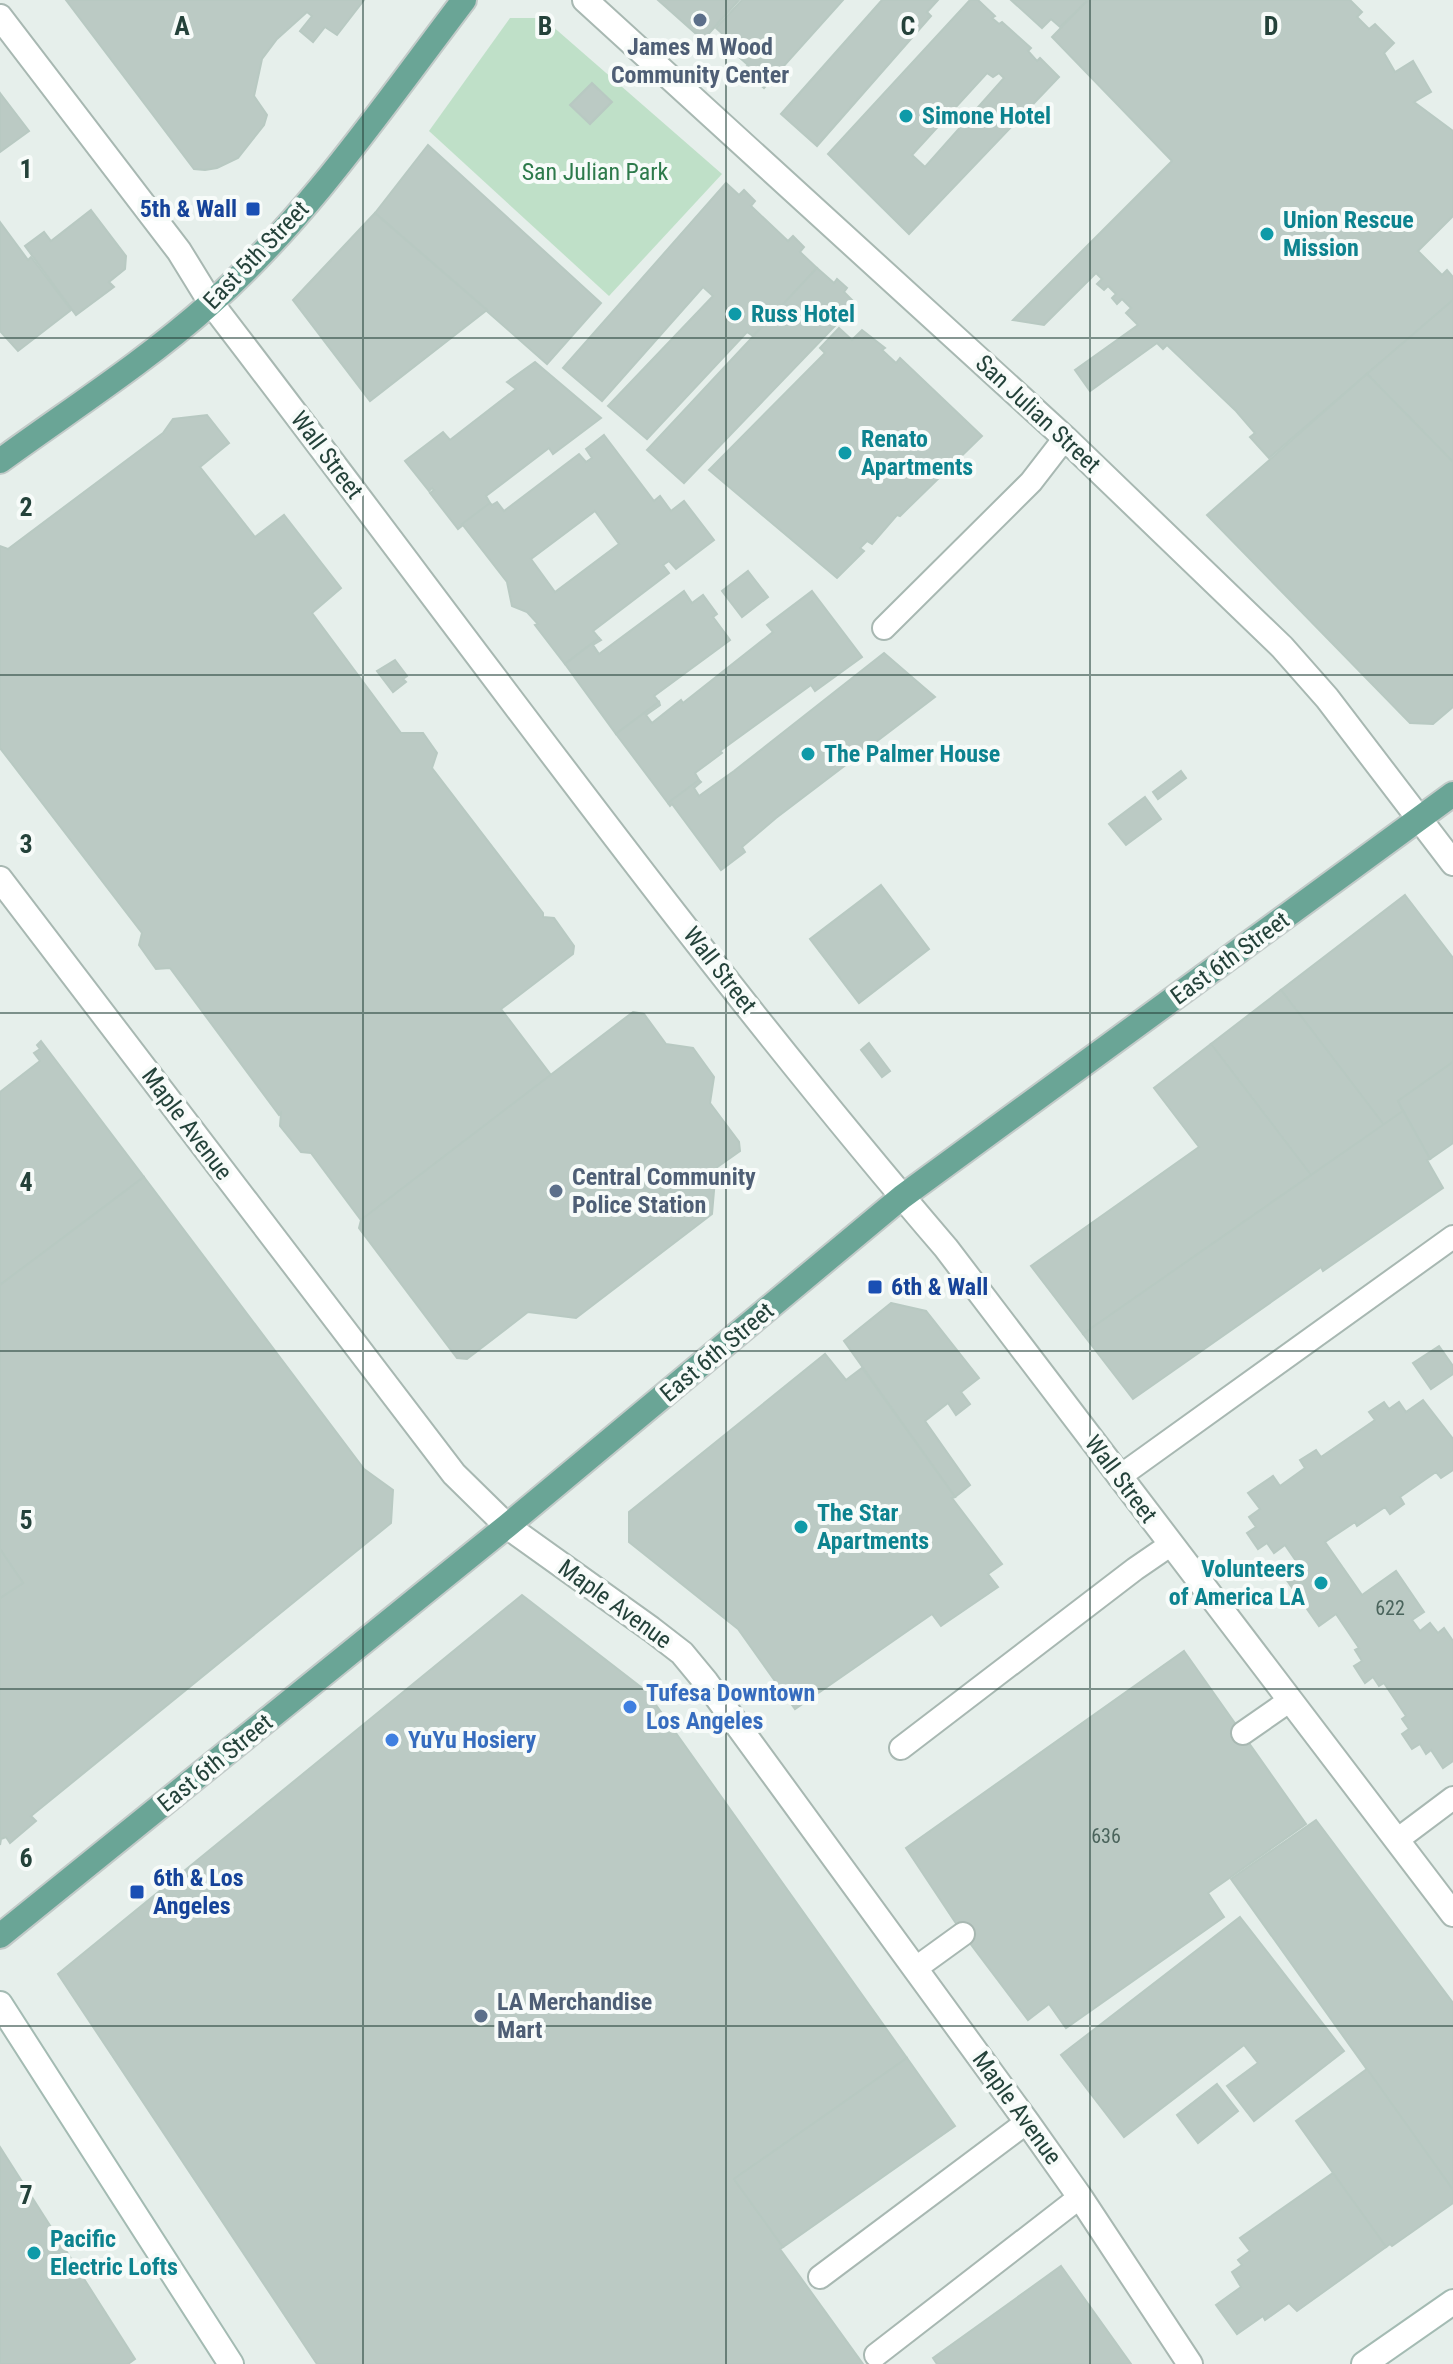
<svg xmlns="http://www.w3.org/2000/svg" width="1453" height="2364" font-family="'Roboto Condensed',sans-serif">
  <rect width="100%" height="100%" fill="#e6efeb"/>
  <polygon fill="#bfe0c8" points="510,18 543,18 722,174 609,296 429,131"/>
  <g fill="#bbcac4" stroke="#b8c9c2" stroke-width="2" fill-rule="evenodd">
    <polygon points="66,0 364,0 337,35 325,27 313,42 300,31 312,16 307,12 277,39 262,59 254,96 267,115 264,125 238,158 217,168 205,170 194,169"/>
    <polygon points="658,0 739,0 703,40"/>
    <polygon points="742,0 843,0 764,88 744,69 748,65 723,43 727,38 716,28"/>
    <polygon points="882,0 938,0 927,12 931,16 817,146 781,114"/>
    <path d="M970 0H978L995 16 992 18 999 24 1002 22 1031 48 1028 51 1037 61 1040 58 1059 77 909 234 828 154ZM987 73 993 77 999 73 1004 78 925 167 912 155Z"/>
    <polygon points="1011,0 1088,0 1060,27 1051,19 1042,28"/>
    <polygon points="1088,0 1350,0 1362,12 1357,17 1369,29 1375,24 1394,43 1384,53 1395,72 1413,61 1431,92 1414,102 1453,131 1453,216 1418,251 1442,275 1447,270 1453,277 1453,300 1269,458 1250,437 1255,433 1236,411 1167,345 1163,349 1157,343 1090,391 1075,370 1138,325 1126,313 1131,308 1122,299 1117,304 1112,298 1116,294 1108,286 1104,290 1097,284 1102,279 1096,273 1044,325 1013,320 1172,161 1052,37"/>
    <polygon points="592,83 612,102 590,124 570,105"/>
    <polygon points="0,93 29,131 0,152"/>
    <polygon points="428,145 601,303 547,364 375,213"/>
    <polygon points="726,183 739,195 744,190 755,201 751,206 788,241 793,236 804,247 800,252 817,268 753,336 747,332 647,439 608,406 713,296 703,287 602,401 563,368"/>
    <polygon points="91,210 126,256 125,269 109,282 114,287 76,315 25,246 44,232 51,241"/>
    <polygon points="375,213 487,310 370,401 293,300"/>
    <polygon points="0,222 28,260 31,257 71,310 18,351 0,331"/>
    <polygon points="817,268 834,283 837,279 847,288 844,292 856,304 684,483 647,450"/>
    <polygon points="1453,300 1453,462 1367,374"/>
    <polygon points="839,328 852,340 862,330 885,348 882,350 896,363 900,358 982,436 900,516 897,515 872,544 867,541 860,548 864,551 837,578 709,470 825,353 820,348"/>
    <polygon points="535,362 601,418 553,454 549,448 486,496 490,503 458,529 430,493 434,490 432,488 429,491 405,461 443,432 450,440 516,389 507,382"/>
    <polygon points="1367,374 1453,462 1453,707 1433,724 1410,723 1207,515"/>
    <polygon points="207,415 229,443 200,467 255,537 284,515 341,588 312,613 401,733 423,733 437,753 432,768 543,913 543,917 554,918 574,946 573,954 501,1009 551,1075 361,1220 311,1153 301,1152 280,1126 281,1113 279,1115 170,968 156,969 139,945 142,933 0,748 0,546 8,549 163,433 173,419"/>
    <path d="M604 435 654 501 660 496 671 511 684 501 714 540 676 569 669 561 663 565 669 573 593 631 599 638 565 664 535 625 538 624 527 612 512 606 507 582 462 524 490 503 492 505 497 502 504 511 579 454 586 462 592 458 586 449ZM595 511 619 544 555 592 531 559Z"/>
    <polygon points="748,571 768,597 742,617 722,591"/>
    <polygon points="684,591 692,603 703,595 717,614 713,617 730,640 654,696 659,702 616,734 565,664 599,638 601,640 593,645 599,654"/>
    <polygon points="812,591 862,657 815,691 811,685 720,751 722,753 695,773 699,780 668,803 616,734 659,702 660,705 646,715 652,723 681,700 683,703 773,632 767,625"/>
    <polygon points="884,653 935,697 776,818 742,847 745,852 721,870 672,804 670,806 668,803 699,780 701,782 694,788 699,796 734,771"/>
    <polygon points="395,660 407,676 403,679 406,682 393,692 377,671"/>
    <polygon points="1181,771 1186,778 1158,799 1153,792"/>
    <polygon points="1145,797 1161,819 1126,845 1109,824"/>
    <polygon points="881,885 929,949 859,1003 810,939"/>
    <polygon points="1405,895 1453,958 1453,1062 1398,1101 1403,1111 1384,1125 1281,990"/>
    <polygon points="1281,990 1384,1125 1311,1175 1211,1044"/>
    <polygon points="633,1012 644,1014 666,1044 693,1048 714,1077 710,1103 739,1142 740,1151 716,1168 712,1214 576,1318 528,1312 467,1359 457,1358 359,1228 361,1220"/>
    <polygon points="41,1041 144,1177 0,1285 0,1092 40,1061 34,1053 40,1049 37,1045"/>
    <polygon points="869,1043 890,1071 882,1077 861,1050"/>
    <polygon points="1211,1044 1311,1175 1083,1334 1031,1266 1199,1147 1154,1088"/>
    <polygon points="1453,1062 1453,1143 1430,1159 1398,1101"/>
    <polygon points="1403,1111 1430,1159 1427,1160 1443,1188 1323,1271 1321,1267 1133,1399 1083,1334"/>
    <polygon points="144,1177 364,1469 393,1490 391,1523 31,1816 36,1821 10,1843 6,1837 1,1839 0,1845 0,1598 23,1583 0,1549 0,1285"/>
    <polygon points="891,1303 926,1311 979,1378 961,1392 970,1404 956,1415 948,1403 925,1421 970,1485 955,1497 844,1341"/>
    <polygon points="1439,1346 1453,1366 1453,1374 1431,1389 1413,1363"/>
    <polygon points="825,1354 846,1380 862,1368 955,1497 952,1498 1002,1564 988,1574 998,1587 941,1626 932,1614 795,1709 738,1629 629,1542 629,1512"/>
    <polygon points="1423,1400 1453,1439 1453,1470 1441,1478 1436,1472 1400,1497 1404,1504 1390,1514 1385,1507 1357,1526 1355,1522 1325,1542 1362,1595 1396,1571 1424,1612 1412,1620 1420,1631 1430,1623 1438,1633 1444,1628 1453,1641 1453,1761 1443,1768 1431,1750 1426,1754 1420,1744 1412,1749 1402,1734 1409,1729 1402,1719 1406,1716 1384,1683 1379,1686 1373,1677 1365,1683 1354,1666 1362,1661 1355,1650 1359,1648 1336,1614 1319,1626 1281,1572 1296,1561 1285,1545 1274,1553 1267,1543 1258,1549 1247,1533 1256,1527 1249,1517 1260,1509 1248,1493 1273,1476 1280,1486 1305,1468 1300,1460 1316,1450 1321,1457 1375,1420 1369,1412 1384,1402 1389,1409 1399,1402 1406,1412"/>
    <polygon points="0,1549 23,1583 0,1598"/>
    <polygon points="522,1595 646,1691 907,2058 734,2179 783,2247 780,2249 863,2364 317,2364 58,1974"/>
    <polygon points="1184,1651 1306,1824 1208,1893 1224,1917 1066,2028 1049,2004 1028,2020 963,1934 906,1848"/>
    <polygon points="1316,1820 1453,2003 1453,2190 1231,1879"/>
    <polygon points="1240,1917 1344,2051 1254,2121 1227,2086 1258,2063 1244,2045 1124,2137 1061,2055"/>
    <polygon points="907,2058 955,2126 783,2247 734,2179"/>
    <polygon points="1367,2069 1453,2190 1453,2203 1392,2246 1390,2244 1386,2247 1296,2121"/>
    <polygon points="1217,2084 1238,2111 1198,2143 1177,2115"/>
    <polygon points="0,2147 135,2359 128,2364 0,2364"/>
    <polygon points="1333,2173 1386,2247 1297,2311 1289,2303 1265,2320 1263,2316 1237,2334 1216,2305 1241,2287 1232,2272 1242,2265 1238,2260 1250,2251 1240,2238"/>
    <polygon points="1061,2266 1131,2364 937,2364 933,2358"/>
  </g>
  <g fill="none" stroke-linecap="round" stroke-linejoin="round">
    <g stroke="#a8b8b2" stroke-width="26">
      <g id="service">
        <polyline points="884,628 1031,482 1065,438"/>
        <polyline points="1119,1477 1453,1237"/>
        <polyline points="1243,1733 1289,1701"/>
        <polyline points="901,1748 1135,1569 1170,1545"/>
        <polyline points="1397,1840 1453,1798"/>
        <polyline points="916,1968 963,1934"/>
        <polyline points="820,2277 1027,2122"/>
        <polyline points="876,2355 1080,2197"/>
      </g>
    </g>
    <g stroke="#a8b8b2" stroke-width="28">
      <polyline id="minor" points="585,0 1065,438 1282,647 1327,698 1453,863"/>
    </g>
    <g stroke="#a8b8b2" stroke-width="28">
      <g id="tertiary">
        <path d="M0 17 179 251 211 303C454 619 686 945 946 1248L1453 1914"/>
        <polyline points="0,879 454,1474 507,1526 651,1629 682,1653 706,1682 1027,2122 1080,2197 1190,2364"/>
      </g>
    </g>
    <g stroke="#a4bbb3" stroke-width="28">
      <g id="secondary">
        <polyline points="0,2004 231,2364"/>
        <polyline points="1364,2364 1453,2302"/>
      </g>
    </g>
    <g stroke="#c2cac8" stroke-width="28">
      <g id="primary">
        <path d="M0 461C70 410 145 362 210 304 309 216 384 105 464 0"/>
        <polyline points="0,1936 507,1526 902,1197 1453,794"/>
      </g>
    </g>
    <use href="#service" stroke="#fff" stroke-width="22"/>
    <use href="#minor" stroke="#fff" stroke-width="24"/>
    <use href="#tertiary" stroke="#fff" stroke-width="24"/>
    <use href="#secondary" stroke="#fff" stroke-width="24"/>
    <use href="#primary" stroke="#6aa596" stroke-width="24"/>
  </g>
  <path fill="none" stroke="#24423a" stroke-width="2" stroke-opacity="0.55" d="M363 0V2364M726 0V2364M1090 0V2364M0 338H1453M0 675H1453M0 1013H1453M0 1351H1453M0 1689H1453M0 2026H1453"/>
  <g fill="#5c6f8a" stroke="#f7fbf9" stroke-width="3">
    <circle cx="700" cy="20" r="8"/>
    <circle cx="556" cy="1191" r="8"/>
    <circle cx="481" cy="2016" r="8"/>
  </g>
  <g fill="#0f9aa8" stroke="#f7fbf9" stroke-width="3">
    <circle cx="906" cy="116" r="8"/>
    <circle cx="1267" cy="234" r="8"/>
    <circle cx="735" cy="314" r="8"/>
    <circle cx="845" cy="453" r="8"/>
    <circle cx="808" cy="754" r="8"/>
    <circle cx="801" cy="1527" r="8"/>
    <circle cx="1321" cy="1583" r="8"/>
    <circle cx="34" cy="2253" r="8"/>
  </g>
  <g fill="#1a4fb4" stroke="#f7fbf9" stroke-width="3">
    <rect x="245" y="201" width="16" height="16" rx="4"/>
    <rect x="867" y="1279" width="16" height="16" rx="4"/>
    <rect x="129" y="1884" width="16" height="16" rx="4"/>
  </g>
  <g fill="#3f7fe0" stroke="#f7fbf9" stroke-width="3">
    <circle cx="630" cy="1707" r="8"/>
    <circle cx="392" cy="1740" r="8"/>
  </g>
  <g text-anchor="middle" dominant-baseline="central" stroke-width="8" stroke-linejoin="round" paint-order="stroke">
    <g font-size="20" fill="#4a645c">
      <text x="1390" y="1608">622</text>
      <text x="1106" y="1836">636</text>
    </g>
    <g font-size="24" font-weight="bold" fill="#4e5e75" stroke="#f7fbf9" text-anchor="start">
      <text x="700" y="47" text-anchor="middle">James M Wood<tspan x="700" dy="28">Community Center</tspan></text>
      <text x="572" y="1177">Central Community<tspan x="572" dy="28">Police Station</tspan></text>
      <text x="497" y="2002">LA Merchandise<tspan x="497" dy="28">Mart</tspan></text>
    </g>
    <g font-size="24" font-weight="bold" fill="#0d838f" stroke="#f7fbf9" text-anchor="start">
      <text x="922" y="116">Simone Hotel</text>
      <text x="1283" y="220">Union Rescue<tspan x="1283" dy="28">Mission</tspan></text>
      <text x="751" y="314">Russ Hotel</text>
      <text x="861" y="439">Renato<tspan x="861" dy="28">Apartments</tspan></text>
      <text x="824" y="754">The Palmer House</text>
      <text x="817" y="1513">The Star<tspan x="817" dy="28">Apartments</tspan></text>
      <text x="1305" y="1569" text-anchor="end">Volunteers<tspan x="1305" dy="28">of America LA</tspan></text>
      <text x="50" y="2239">Pacific<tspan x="50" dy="28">Electric Lofts</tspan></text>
    </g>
    <g font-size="24" fill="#2d7a4b" stroke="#f7fbf9">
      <text x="595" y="172">San Julian Park</text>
    </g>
    <g font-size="24" font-weight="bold" fill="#164399" stroke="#f7fbf9" text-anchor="start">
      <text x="237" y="209" text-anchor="end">5th &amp; Wall</text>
      <text x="891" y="1287">6th &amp; Wall</text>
      <text x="153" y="1878">6th &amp; Los<tspan x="153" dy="28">Angeles</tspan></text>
    </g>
    <g font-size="24" fill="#24423a" stroke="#f7fbf9">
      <text transform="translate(256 255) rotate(-46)">East 5th Street</text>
      <text transform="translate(1038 414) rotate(43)">San Julian Street</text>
      <text transform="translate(327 455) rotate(53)">Wall Street</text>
      <text transform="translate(1230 958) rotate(-36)">East 6th Street</text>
      <text transform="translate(720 970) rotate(52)">Wall Street</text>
      <text transform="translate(187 1124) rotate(53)">Maple Avenue</text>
      <text transform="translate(717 1352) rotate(-40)">East 6th Street</text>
      <text transform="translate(1121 1479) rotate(53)">Wall Street</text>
      <text transform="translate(615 1604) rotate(36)">Maple Avenue</text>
      <text transform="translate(215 1763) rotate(-39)">East 6th Street</text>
      <text transform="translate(1017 2108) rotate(54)">Maple Avenue</text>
    </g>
    <g font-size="24" font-weight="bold" fill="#366cbe" stroke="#f7fbf9" text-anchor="start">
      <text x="646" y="1693">Tufesa Downtown<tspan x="646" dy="28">Los Angeles</tspan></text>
      <text x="408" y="1740">YuYu Hosiery</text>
    </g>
  </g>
  <g font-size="26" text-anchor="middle" font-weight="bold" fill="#24423a" stroke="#f7fbf9" stroke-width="8" stroke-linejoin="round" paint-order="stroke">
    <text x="182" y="35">A</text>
    <text x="545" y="35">B</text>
    <text x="908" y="35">C</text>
    <text x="1271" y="35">D</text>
    <text x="26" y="178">1</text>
    <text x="26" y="516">2</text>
    <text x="26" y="853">3</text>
    <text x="26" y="1191">4</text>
    <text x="26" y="1529">5</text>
    <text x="26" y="1867">6</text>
    <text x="26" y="2204">7</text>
  </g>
</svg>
